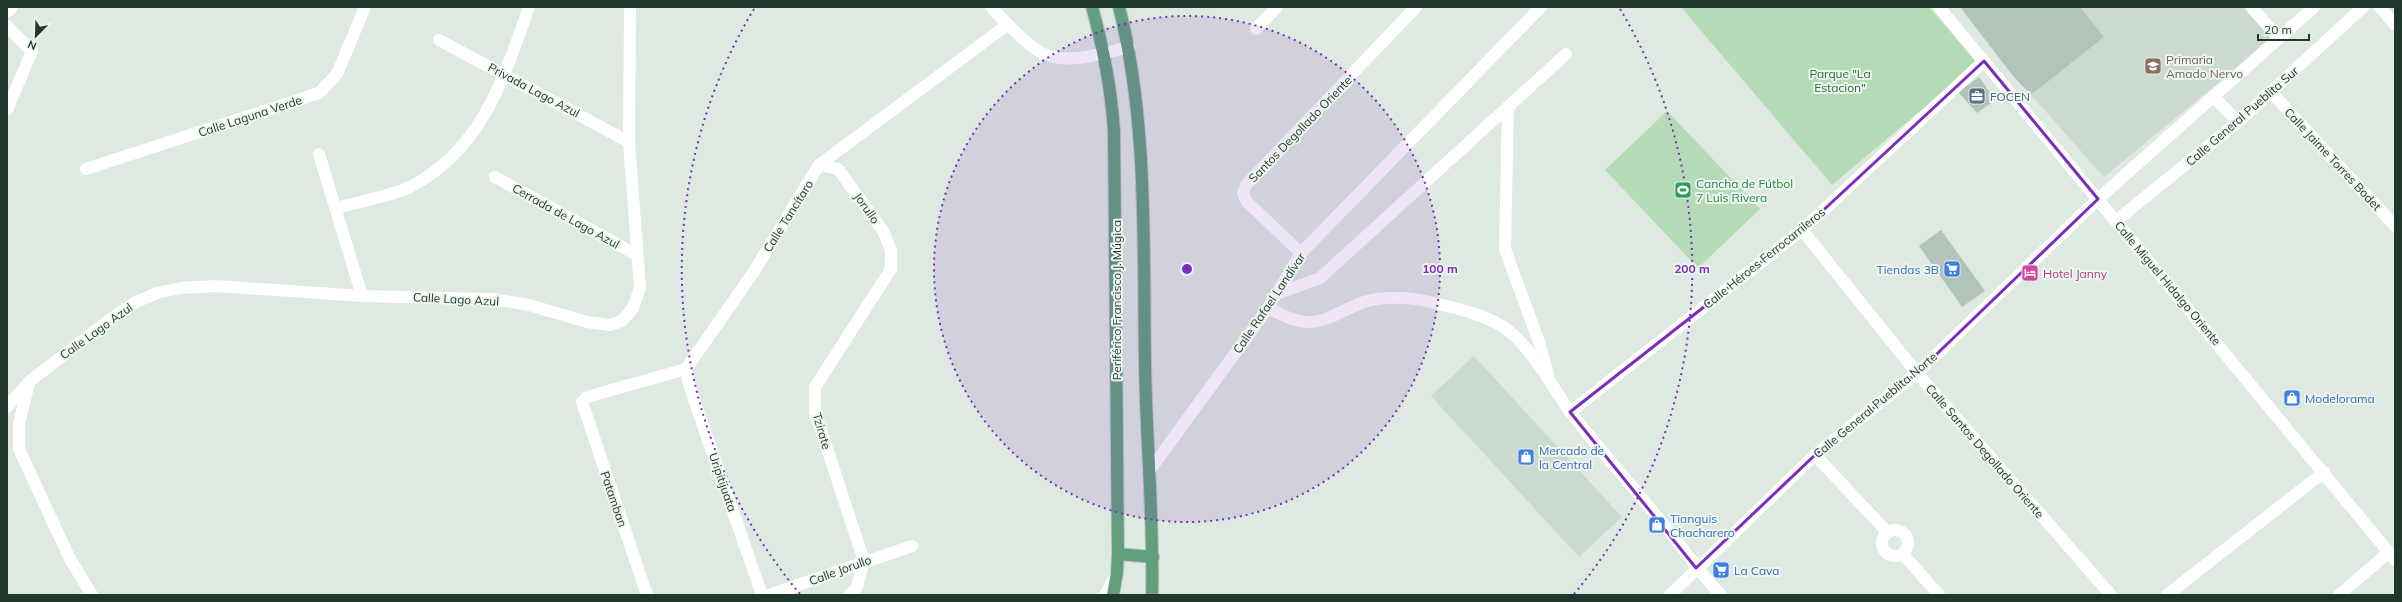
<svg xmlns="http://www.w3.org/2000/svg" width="2402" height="602" font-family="Mulish,sans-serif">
  <rect width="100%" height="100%" fill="#dde9e1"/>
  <g fill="#cbd9cf">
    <polygon points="2080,7 2252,7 2276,35 2104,177 2031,95 2104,37"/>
    <polygon points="1474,356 1622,517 1579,557 1431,396"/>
  </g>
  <g fill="#b5dbb6">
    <polygon points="1681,7 1929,7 1977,63 1832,185"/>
    <polygon points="1667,111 1760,209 1698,268 1605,170"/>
  </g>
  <g fill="#b2c4b9">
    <polygon points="1960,7 2080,7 2104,37 2031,95 2013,76"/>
    <polygon points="1979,77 1995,100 1977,113 1958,92"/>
    <polygon points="1941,230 1985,291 1962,307 1919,246"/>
  </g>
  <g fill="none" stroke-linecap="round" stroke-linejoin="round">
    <g stroke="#c0c7c4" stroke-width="14">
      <g id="primary">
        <path d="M1092 7C1104 50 1111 87 1114 131L1118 554 1117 573 1113 595"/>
        <path d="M1119 7C1148 120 1143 246 1145 362 1146 440 1154 517 1152 595"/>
        <polyline points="1118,554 1153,557"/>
      </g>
    </g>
    <g stroke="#fff" stroke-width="12">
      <path d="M991 7C1001 18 1031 49 1044 54 1069 65 1104 53 1129 47"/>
      <polyline points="2251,7 2279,38"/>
      <polyline points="2380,7 2395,25"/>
      <polyline points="7,12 12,7"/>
      <polyline points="7,26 32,51 7,110"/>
      <polyline points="1256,29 1277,7"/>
      <polyline points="439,40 629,142"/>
      <polyline points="2271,92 2395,226"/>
      <polyline points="2214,97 2238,122"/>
      <polyline points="1508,107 1505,249 1539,342 1548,374"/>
      <polyline points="319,154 362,296"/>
      <polyline points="819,165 838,169 883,231 891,250 891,269 815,387 815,412 864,561 857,587 850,595"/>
      <polyline points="86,169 319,93 337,74 365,7"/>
      <polyline points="495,177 637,255"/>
      <path d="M336 208C358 202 391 196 410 187 482 150 504 78 529 7"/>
      <polyline points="2117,220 2238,122 2363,7"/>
      <polyline points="1802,230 1917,373 2111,595"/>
      <polyline points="1301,253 1247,202 1243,193 1246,185 1416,7"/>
      <polyline points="1277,294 1320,278 1566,54"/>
      <path d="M1268 308C1281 314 1294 322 1308 322 1328 322 1346 308 1364 302 1383 296 1411 297 1430 302 1454 308 1480 313 1502 326 1531 345 1551 386 1571 413 1601 451 1633 487 1664 525 1683 548 1700 573 1721 595"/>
      <polyline points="686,369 690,388 762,595"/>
      <polyline points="29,383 19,424 19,449 70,559 92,595"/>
      <polyline points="7,407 30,381 109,320 136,302 157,293 181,288 216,286 362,296 493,299 529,305 587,322 610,325 622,321 633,308 640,288 629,142 630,7"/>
      <polyline points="1570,412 1802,230 1984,61"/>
      <polyline points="1815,455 1888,533"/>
      <polyline points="1150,470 1268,308 1301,253 1541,7"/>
      <circle cx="1895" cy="543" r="13"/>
      <polyline points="1903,554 1939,595"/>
      <polyline points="647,595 582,402 587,397 686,369 753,273 819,165 1007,25"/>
      <polyline points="769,595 912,546"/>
      <polyline points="2167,595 2324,472"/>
      <polyline points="2339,595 2389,552"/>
    </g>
    <g stroke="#fff" stroke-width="12">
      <polyline points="1939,7 2395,560"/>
      <polyline points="1105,595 1116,576"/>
      <polyline points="1670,595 1815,455 1917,373 2098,199 2314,7"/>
    </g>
    <use href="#primary" stroke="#619f7f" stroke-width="12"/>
  </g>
  <path fill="none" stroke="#7b2cbf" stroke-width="3" stroke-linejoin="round" d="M1984 61 2098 199 1917 373 1815 455 1696 568 1570 412 1802 230Z"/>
  <circle cx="1187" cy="269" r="253" fill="#7b2cbf" fill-opacity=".12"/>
  <g fill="none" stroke="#7b2cbf" stroke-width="2" stroke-dasharray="2 4">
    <circle cx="1187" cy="269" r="253"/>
    <path d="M800 594A505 505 0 0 1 754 9M1620 9A505 505 0 0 1 1574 594"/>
  </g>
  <defs>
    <g id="school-square" transform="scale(0.9)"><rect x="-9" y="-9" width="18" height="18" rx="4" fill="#8d6e63" stroke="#edf6ef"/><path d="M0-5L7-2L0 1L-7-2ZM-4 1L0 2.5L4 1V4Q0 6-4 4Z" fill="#fff"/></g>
    <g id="office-square" transform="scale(0.9)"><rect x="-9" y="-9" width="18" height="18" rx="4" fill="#5c6f8a" stroke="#edf6ef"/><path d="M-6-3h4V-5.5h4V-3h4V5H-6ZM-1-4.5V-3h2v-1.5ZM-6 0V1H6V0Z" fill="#fff"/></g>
    <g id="stadium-square" transform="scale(0.9)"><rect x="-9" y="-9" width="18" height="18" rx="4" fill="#2e9e5b" stroke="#edf6ef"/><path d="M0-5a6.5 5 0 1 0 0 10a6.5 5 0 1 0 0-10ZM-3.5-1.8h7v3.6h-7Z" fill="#fff"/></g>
    <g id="supermarket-square" transform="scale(0.9)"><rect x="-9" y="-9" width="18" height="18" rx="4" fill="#3f7fe0" stroke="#edf6ef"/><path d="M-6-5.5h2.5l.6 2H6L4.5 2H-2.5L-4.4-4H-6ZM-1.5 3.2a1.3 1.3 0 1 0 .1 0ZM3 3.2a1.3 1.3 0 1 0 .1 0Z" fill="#fff"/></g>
    <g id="hotel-square" transform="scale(0.9)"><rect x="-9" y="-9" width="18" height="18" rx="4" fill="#d1479c" stroke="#edf6ef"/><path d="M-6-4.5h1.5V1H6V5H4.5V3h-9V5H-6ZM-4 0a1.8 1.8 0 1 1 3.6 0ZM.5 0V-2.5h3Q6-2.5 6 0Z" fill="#fff"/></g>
    <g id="shop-square" transform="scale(0.9)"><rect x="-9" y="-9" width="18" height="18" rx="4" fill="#3f7fe0" stroke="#edf6ef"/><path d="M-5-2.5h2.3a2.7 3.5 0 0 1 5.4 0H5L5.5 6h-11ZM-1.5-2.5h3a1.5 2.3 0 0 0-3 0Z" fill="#fff"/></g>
  </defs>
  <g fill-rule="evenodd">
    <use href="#school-square" x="2153" y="66"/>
    <use href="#office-square" x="1977" y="96"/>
    <use href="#stadium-square" x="1683" y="190"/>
    <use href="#supermarket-square" x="1952" y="269"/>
    <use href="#hotel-square" x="2030" y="273"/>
    <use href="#shop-square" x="2292" y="398"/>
    <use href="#shop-square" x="1526" y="457"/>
    <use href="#shop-square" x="1657" y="525"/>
    <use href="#supermarket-square" x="1721" y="570"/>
  </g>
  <g text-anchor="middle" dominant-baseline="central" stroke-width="4" stroke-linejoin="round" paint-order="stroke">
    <g font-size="12" fill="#785e54" stroke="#edf6ef" text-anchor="start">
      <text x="2166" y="59">Primaria<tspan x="2166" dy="14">Amado Nervo</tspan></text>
    </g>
    <g font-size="12" fill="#296e33" stroke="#edf6ef">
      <text x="1840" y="73">Parque "La<tspan x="1840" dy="14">Estacion"</tspan></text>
    </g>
    <g font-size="12" fill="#1f382b" stroke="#edf6ef">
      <text transform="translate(534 90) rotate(28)">Privada Lago Azul</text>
      <text transform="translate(250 116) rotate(-18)">Calle Laguna Verde</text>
      <text transform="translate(2242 116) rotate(-41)">Calle General Pueblita Sur</text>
      <text transform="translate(1300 129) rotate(-46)">Santos Degollado Oriente</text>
      <text transform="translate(2333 159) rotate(47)">Calle Jaime Torres Bodet</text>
      <text transform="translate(867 208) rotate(55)">Jorullo</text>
      <text transform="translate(566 216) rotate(29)">Cerrada de Lago Azul</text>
      <text transform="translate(788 216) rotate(-58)">Calle Tancítaro</text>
      <text transform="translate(1764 258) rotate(-39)">Calle Héroes Ferrocarrileros</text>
      <text transform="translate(2168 283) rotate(50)">Calle Miguel Hidalgo Oriente</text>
      <text transform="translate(456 299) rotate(3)">Calle Lago Azul</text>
      <text transform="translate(1116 300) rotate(-90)">Periférico Francisco J. Múgica</text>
      <text transform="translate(1269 303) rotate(-56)">Calle Rafael Landívar</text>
      <text transform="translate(96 331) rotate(-36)">Calle Lago Azul</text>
      <text transform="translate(1875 405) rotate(-40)">Calle General Pueblita Norte</text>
      <text transform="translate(822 431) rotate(74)">Tzirate</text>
      <text transform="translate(1985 451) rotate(49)">Calle Santos Degollado Oriente</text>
      <text transform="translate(723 482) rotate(71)">Uripitijuata</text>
      <text transform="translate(614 499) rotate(71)">Patamban</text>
      <text transform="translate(840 570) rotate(-20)">Calle Jorullo</text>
    </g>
    <g font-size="12" fill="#4e5e75" stroke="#edf6ef" text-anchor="start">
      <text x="1990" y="96">FOCEN</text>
    </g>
    <g font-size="12" fill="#27864d" stroke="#edf6ef" text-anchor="start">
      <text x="1696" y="183">Cancha de Fútbol<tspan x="1696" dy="14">7 Luis Rivera</tspan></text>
    </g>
    <g font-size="12" fill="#366cbe" stroke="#edf6ef" text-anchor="start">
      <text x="1939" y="269" text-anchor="end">Tiendas 3B</text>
      <text x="2305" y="398">Modelorama</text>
      <text x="1539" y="450">Mercado de<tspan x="1539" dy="14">la Central</tspan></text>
      <text x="1670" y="518">Tianguis<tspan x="1670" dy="14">Chacharero</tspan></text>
      <text x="1734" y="570">La Cava</text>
    </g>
    <g font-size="12" fill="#b23c85" stroke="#edf6ef" text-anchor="start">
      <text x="2043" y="273">Hotel Janny</text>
    </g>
  </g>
  <circle cx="1187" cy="269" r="6" fill="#7b2cbf" stroke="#edf6ef" stroke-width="2"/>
  <g font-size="12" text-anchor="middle" font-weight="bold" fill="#7b2cbf" stroke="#edf6ef" stroke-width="4" stroke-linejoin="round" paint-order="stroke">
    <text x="1440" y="273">100 m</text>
    <text x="1692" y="273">200 m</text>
  </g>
  <rect width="2402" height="602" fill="none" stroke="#1f382b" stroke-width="16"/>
  <g transform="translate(36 36) rotate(203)" stroke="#edf6ef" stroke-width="3" paint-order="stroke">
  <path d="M0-3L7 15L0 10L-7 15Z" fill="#1f382b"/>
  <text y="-6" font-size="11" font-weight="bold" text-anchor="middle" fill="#1f382b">N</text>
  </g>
  <path d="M2258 34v6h51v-6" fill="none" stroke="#1f382b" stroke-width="2"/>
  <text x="2264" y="34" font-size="12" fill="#1f382b" stroke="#edf6ef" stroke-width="3" paint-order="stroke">20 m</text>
</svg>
